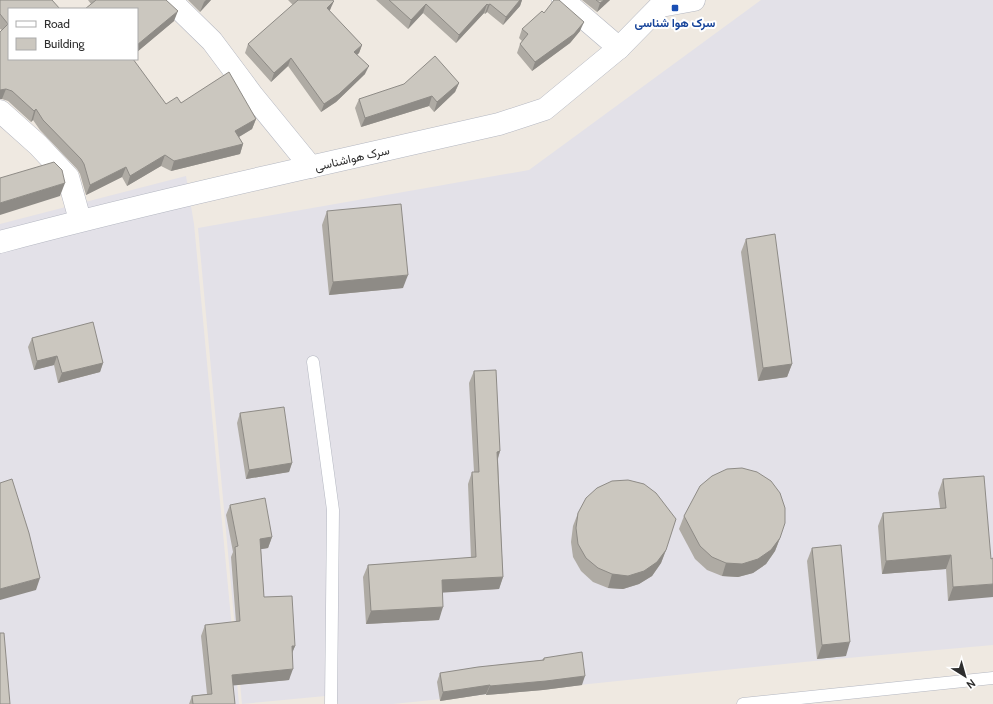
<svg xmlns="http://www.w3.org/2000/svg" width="993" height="704" font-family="Cabin,Vazirmatn,sans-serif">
  <rect width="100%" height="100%" fill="#efe9e1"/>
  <g fill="#e3e1e8">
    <polygon points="761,0 993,0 993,645 814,661 393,704 338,704 336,695 242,704 198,228 529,170"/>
    <polygon points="186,176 194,224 239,704 0,704 0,224"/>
  </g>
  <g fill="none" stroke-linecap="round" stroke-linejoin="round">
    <g stroke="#b4b7c1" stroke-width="13">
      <g id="service">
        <polyline points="313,362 333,510 331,704"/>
        <polyline points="743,704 993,678"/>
      </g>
    </g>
    <g stroke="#b4b7c1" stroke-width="23">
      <g id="minor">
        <polyline points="170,0 212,41 253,96 311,167"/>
        <polyline points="563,0 619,48"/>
        <polyline points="0,111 38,145 68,177 80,220"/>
      </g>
    </g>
    <g stroke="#b4b7c1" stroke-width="23">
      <g id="tertiary">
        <polyline points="661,6 694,0"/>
        <path d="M0 242C165 198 333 162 499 124L545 109 619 48 666 0"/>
      </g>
    </g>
    <use href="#service" stroke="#fff" stroke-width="12"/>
    <use href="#minor" stroke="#fff" stroke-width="22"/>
    <use href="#tertiary" stroke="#fff" stroke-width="22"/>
  </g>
  <g fill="#afaba4">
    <polygon points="0,0 9,9 166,104 181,103 256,119 252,129 239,137 243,144 240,154 171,171 161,166 127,186 122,177 86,195 80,174 77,169 40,130 33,120 31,122 8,101 2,99 0,99 0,32 2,30 0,29"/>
    <polygon points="88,0 166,0 174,21 137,52 137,9 91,4"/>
    <polygon points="188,0 211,0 200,12"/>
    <polygon points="288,0 332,0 330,10 329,11 362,45 359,53 357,55 365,74 336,102 321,112 288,66 271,82 245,53 248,44 293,5"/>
    <polygon points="376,0 522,0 520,6 503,25 487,12 485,14 484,13 456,43 423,13 408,29"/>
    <polygon points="582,0 610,0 597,12"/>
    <polygon points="544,13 580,31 570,43 532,71 517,53 520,44 522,41 519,38 522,29"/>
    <polygon points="459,83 455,92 434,112 429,106 361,127 355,108 359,99"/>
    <polygon points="327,211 403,288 329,295 322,225"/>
    <polygon points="746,239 792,364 787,377 758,381 741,252"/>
    <polygon points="32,338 103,363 100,372 58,383 54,365 34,370 28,347"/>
    <polygon points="474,371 500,451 498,459 503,577 499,589 442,592 439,620 366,624 363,577 368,565 471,558 468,484 472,472 474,472 469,383"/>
    <polygon points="240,413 292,463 289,472 246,479 237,423"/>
    <polygon points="943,479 991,559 948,601 946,569 882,574 878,526 883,513 940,508 938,493"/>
    <polygon points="230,505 272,537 268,548 261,549 264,597 295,646 292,653 289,680 233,685 235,704 189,704 192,696 207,694 201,636 205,625 236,622 231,557 233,552 226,515"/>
    <polygon points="578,513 666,550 661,563 652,576 639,584 623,589 608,588 593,582 581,571 573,557 571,542 573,526"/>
    <polygon points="684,516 780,538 775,551 766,564 753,573 738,577 722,576 707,570 695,559 679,529"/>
    <polygon points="812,548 846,656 817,659 807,561"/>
    <polygon points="544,658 582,685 543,690 486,695 486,694 440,701 437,682 440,673 542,660"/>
  </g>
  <g fill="#8e8b86">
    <polygon points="206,0 211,0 200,12 204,2"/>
    <polygon points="520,0 522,0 520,6 503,25 506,17"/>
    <polygon points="604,0 610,0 597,12 600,3"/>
    <polygon points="334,1 330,10 324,17 327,8"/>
    <polygon points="426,4 423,13 408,29 411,20"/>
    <polygon points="487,4 484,13 456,43 459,35"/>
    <polygon points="490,4 487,12 485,14 488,5"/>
    <polygon points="178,11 174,21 137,52 137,45"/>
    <polygon points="584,22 580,31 570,43 532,71 535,62"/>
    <polygon points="362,45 359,53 351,60 354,52"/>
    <polygon points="291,58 288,66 271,82 274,73"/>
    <polygon points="369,66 365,74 336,102 321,112 324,104"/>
    <polygon points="459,83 455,92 434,112 437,102"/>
    <polygon points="6,89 2,99 0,99 0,90"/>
    <polygon points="432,96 429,106 361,127 365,118"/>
    <polygon points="36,109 33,120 31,122 34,111"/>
    <polygon points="256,119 252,129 232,141 235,131"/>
    <polygon points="243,144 240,154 171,171 174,161"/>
    <polygon points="165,155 161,166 127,186 130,176"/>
    <polygon points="126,167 122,177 86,195 90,185"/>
    <polygon points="65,183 60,196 0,215 0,203"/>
    <polygon points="408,275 403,288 329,295 333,282"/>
    <polygon points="57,356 54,365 34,370 37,361"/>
    <polygon points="103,363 100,372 58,383 62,373"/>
    <polygon points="792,364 787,377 758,381 763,368"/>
    <polygon points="500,451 496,464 497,452"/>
    <polygon points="292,463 289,472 246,479 249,470"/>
    <polygon points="272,537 268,548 256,550 260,539"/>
    <polygon points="780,538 775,551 766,564 753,573 738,577 722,576 726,563"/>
    <polygon points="666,550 661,563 652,576 639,584 623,589 608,588 612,574"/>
    <polygon points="951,555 946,569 882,574 886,561"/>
    <polygon points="503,577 499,589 437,593 442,580"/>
    <polygon points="40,578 36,590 0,600 0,589"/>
    <polygon points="993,584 993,597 948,601 953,587"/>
    <polygon points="443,607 439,620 366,624 371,611"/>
    <polygon points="850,642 846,656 817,659 822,645"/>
    <polygon points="292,646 295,646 291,656"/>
    <polygon points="293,669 289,680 228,686 232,675"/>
    <polygon points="585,676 582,685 543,690 486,695 490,686"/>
    <polygon points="490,685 486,694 440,701 443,692"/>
  </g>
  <g fill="#cbc7bf" stroke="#8e8b86">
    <polygon points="0,0 52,0 60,9 9,9 9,59 133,59 166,104 177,97 181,103 229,72 256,119 235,131 243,144 174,161 165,155 130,176 126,167 90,185 84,164 81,159 43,120 36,109 34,111 12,91 6,89 0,90 0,32 8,24 0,14"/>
    <polygon points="96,0 166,0 178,11 137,45 137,9 85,9"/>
    <polygon points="298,0 332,0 334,1 327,8 362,45 354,52 369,66 339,94 324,104 291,58 274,73 248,44"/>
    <polygon points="389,0 520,0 506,17 490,4 488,5 487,4 459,35 426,4 411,20"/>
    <polygon points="554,0 559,0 584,22 574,34 535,62 520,44 528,34 522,29 542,11 544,13"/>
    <polygon points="596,0 604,0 600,3"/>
    <polygon points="435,56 459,83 437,102 432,96 365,118 359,99 404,84"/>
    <polygon points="54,162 62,170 65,183 0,203 0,178"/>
    <polygon points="401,204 408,275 333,282 327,211"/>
    <polygon points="775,234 792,364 763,368 746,239"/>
    <polygon points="93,322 103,363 62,373 57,356 37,361 32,338"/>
    <polygon points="496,370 500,451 497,452 503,577 442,580 443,607 371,611 368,565 476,557 472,472 479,472 474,371"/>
    <polygon points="284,407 292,463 249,470 240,413"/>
    <polygon points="742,468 757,472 771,481 780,493 785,508 785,523 780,538 771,550 758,559 742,564 726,563 712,557 700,546 684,516 700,486 712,476 727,469"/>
    <polygon points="984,476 991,559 993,558 993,584 953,587 951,555 886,561 883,513 946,508 943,479"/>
    <polygon points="12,479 29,533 40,578 0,589 0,483"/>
    <polygon points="628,480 644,484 656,493 676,519 666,550 657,562 644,571 628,576 612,574 598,568 586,558 578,544 576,528 578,513 586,498 597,488 612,481"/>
    <polygon points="265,498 272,537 260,539 264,597 292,596 295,646 292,646 293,669 232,675 235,704 193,704 192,696 212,694 205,625 240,621 235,547 238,546 230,505"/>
    <polygon points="841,545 850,642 822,645 812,548"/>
    <polygon points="0,633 4,633 10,704 0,704"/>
    <polygon points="582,652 585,676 546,681 490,686 490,685 443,692 440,673 478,667 544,660 544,658"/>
  </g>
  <rect fill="#1a4fb4" stroke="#fff" stroke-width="1.5" x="671" y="4" width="8" height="8" rx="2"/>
  <g text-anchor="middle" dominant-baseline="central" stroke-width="4" stroke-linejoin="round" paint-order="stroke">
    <g font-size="12" font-weight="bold" fill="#164399" stroke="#fff">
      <text x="675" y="22">سرک هوا شناسی</text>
    </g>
    <g font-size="12" fill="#2e2e2e" stroke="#fff">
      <text transform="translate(352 158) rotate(-13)">سرک هواشناسی</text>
    </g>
  </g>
  <rect x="8" y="8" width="130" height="52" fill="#ffffff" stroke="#ababab"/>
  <rect x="16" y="21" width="20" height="6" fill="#ffffff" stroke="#ababab"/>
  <text x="44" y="28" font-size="12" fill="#2e2e2e">Road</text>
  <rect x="16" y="38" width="20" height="12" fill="#cbc7bf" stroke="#ababab"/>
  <text x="44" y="48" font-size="12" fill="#2e2e2e">Building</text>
  <g transform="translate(965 676) rotate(143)" stroke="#ffffff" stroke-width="3" paint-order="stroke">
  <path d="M0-3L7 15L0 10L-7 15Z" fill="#2e2e2e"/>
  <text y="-6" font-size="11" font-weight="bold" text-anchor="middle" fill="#2e2e2e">N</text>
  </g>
</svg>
